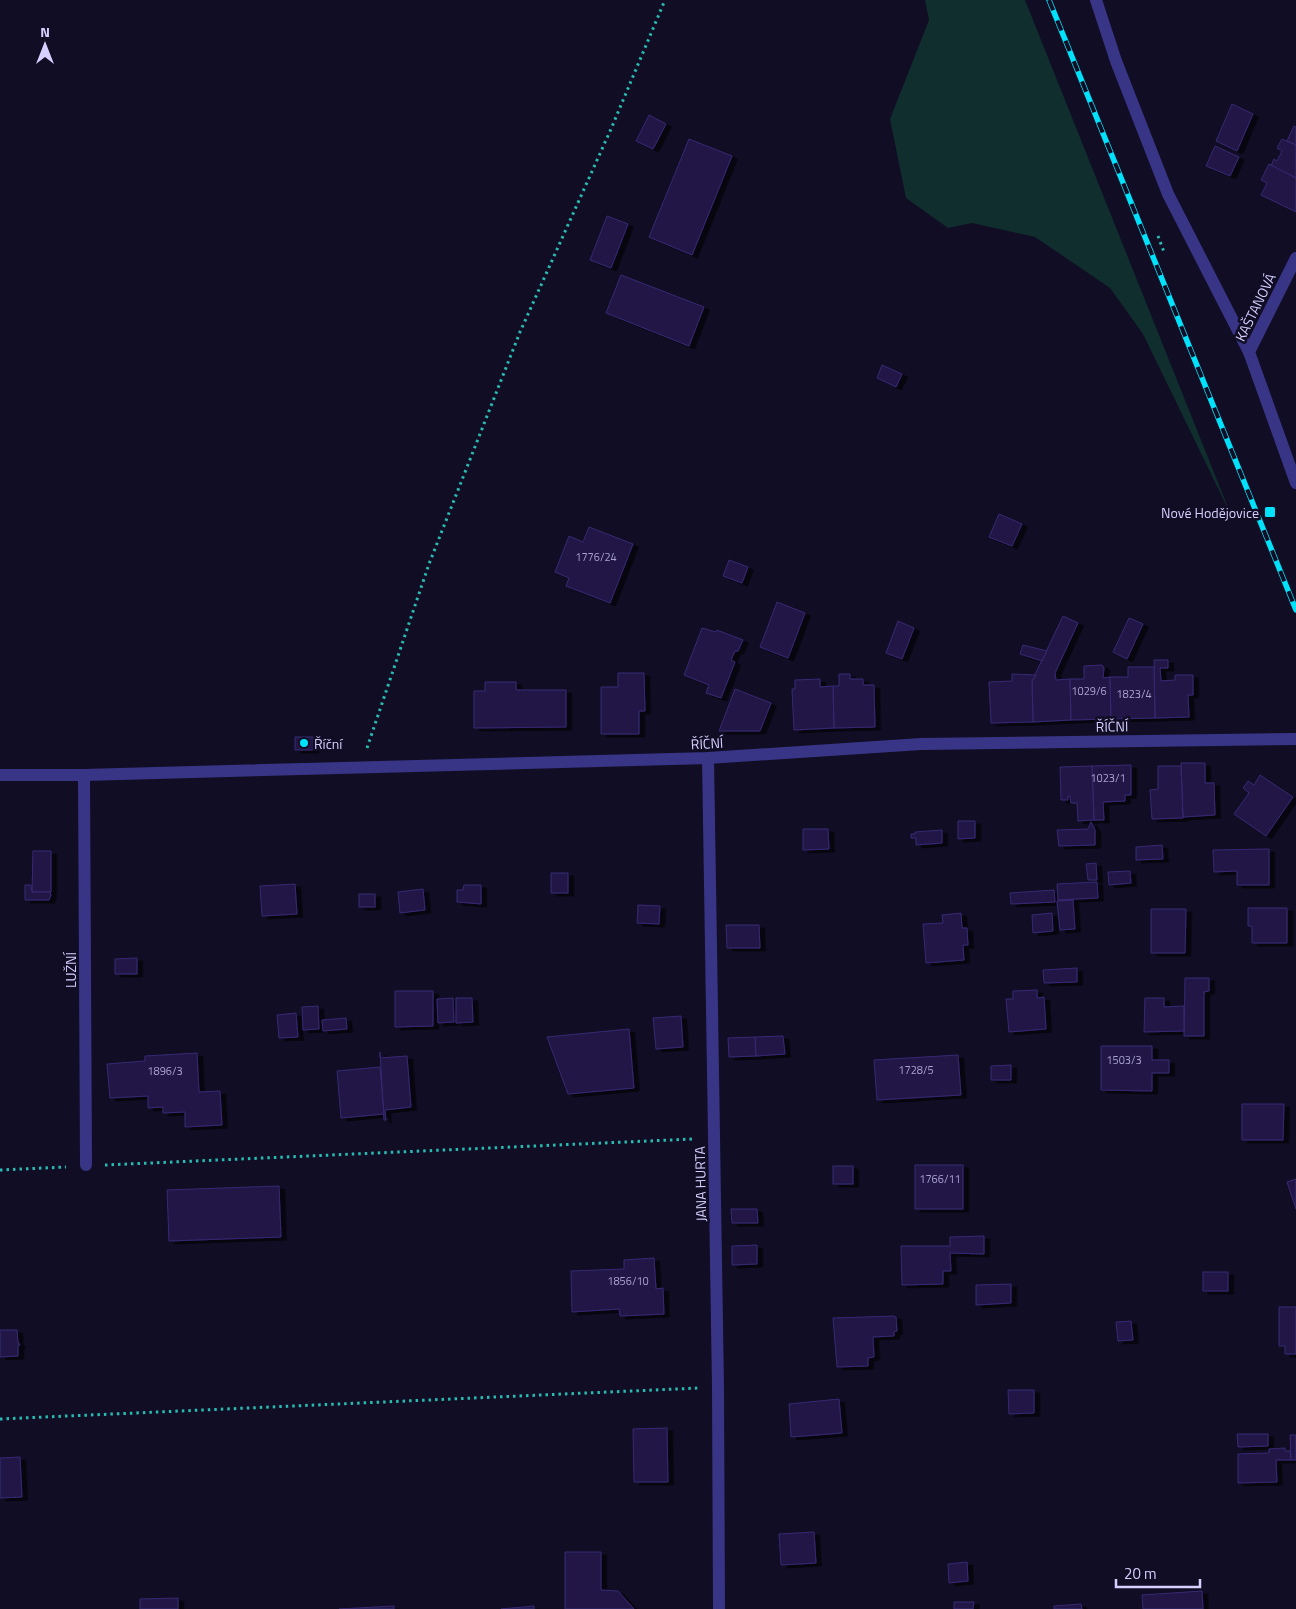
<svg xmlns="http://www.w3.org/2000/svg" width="1296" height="1609" font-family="'Titillium Web',sans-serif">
  <defs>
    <filter id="shadow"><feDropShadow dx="5.5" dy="3" stdDeviation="0" flood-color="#0009"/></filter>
  </defs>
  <rect width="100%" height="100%" fill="#110d24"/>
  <polygon fill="#102e2d" points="925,0 1025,0 1231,515 1143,334 1110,288 1035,237 972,223 948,228 906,198 890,119 929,20"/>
  <g fill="#211846" stroke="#372973" filter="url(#shadow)">
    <polygon points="1232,104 1253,114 1237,151 1216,141"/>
    <polygon points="649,115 666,124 653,149 636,141"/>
    <polygon points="1294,126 1296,127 1296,145 1287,141"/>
    <polygon points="689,139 732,156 692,255 649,237"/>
    <polygon points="1282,139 1296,145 1296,178 1271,166 1274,159 1277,161 1282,151 1277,148"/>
    <polygon points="1215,146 1239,157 1230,176 1206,166"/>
    <polygon points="1269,164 1296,178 1296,212 1261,195 1267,183 1261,180"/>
    <polygon points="607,216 628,224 611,268 590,260"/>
    <polygon points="621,275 704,307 689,346 606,313"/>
    <polygon points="882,365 902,374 896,387 877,378"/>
    <polygon points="999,514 1022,524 1012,546 989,537"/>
    <polygon points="589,527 633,544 610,603 566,586 569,578 555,572 569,536 583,542"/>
    <polygon points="729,560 748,567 742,583 723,576"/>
    <polygon points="777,602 805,613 788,658 760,647"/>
    <polygon points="1063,616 1078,623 1055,673 1056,680 1070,679 1071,720 1033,722 1032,681"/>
    <polygon points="1129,618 1143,624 1127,659 1113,652"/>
    <polygon points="898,621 914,628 902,659 886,653"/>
    <polygon points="702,628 716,632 717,630 743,640 738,651 735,651 731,660 735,662 721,698 706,693 709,685 684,675"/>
    <polygon points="1023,645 1047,651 1042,661 1020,654"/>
    <polygon points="1154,660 1168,660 1168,668 1160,668 1161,681 1175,680 1175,675 1193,675 1193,695 1188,695 1189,717 1155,718"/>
    <polygon points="1102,665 1104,668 1103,678 1110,677 1111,719 1071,720 1070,679 1084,679 1084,666"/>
    <polygon points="1128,667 1154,667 1155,718 1111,719 1110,677 1128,677"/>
    <polygon points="618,673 644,673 645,711 639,711 639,734 601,734 601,687 618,687"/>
    <polygon points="839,674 850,674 850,679 863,679 863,685 874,685 875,727 834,728 833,686 839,686"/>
    <polygon points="1012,674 1036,675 1032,681 1033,722 991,723 989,682 1012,681"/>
    <polygon points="820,679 820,687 833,686 834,728 794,730 792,689 795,689 795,680"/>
    <polygon points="485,682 516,682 516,690 566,690 566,727 474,728 474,691 485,691"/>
    <polygon points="735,689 771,703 760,731 719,731"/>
    <rect x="295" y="737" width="18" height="13"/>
    <polygon points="1181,763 1205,763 1205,783 1214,783 1215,815 1183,817"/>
    <polygon points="1131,765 1131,795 1125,795 1125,801 1103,802 1104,820 1094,820 1092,766"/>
    <polygon points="1092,766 1094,820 1078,821 1077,803 1071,803 1070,796 1068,796 1068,800 1061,800 1060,767"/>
    <polygon points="1158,766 1181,766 1183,818 1152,819 1150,790 1158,789"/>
    <polygon points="1260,775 1293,797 1266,836 1234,814 1249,793 1243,788 1248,781 1254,785"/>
    <polygon points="958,821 975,821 975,838 958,839"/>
    <polygon points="1091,822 1095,830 1095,845 1059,846 1057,830 1088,829"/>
    <polygon points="803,829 828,829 829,849 803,850"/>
    <polygon points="942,830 942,843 916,845 916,838 911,838 911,834 915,834 915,832"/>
    <polygon points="1162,845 1163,859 1136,860 1136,847"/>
    <polygon points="1269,849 1269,885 1237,885 1237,871 1214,872 1213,850"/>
    <polygon points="33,851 51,851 51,892 32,892"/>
    <polygon points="1096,863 1097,880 1088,880 1086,864"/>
    <polygon points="1130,871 1131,883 1109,885 1108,872"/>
    <rect x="551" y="873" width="17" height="20"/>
    <polygon points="1097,882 1098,898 1058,900 1057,884"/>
    <polygon points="295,884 297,914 262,916 260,886"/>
    <polygon points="25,885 31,885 32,892 50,892 51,895 49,900 25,900"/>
    <polygon points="464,885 481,885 481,904 457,902 457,890 463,890"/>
    <polygon points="423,889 425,910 400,913 398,892"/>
    <polygon points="1054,890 1055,902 1011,904 1010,893"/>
    <rect x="359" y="894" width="16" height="13"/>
    <polygon points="1073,900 1075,929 1060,930 1057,901"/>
    <polygon points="638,905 660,906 659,924 637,923"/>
    <polygon points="1248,908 1287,908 1287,943 1252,943 1252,926 1248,926"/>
    <polygon points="1151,909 1186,909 1185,953 1151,953"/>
    <polygon points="961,913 962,928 967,928 968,945 963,945 964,960 926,963 923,924 943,923 942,915"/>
    <polygon points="1052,913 1053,931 1033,933 1032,915"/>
    <polygon points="726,925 759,925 760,948 727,948"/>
    <polygon points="137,958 137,974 115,974 115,959"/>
    <polygon points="1077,968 1077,982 1044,983 1043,970"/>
    <polygon points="1185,978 1209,978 1209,991 1204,992 1204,1036 1184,1036"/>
    <polygon points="1037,990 1037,998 1044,997 1046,1029 1009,1032 1006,999 1013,999 1013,991"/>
    <polygon points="395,991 433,991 433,1026 395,1027"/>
    <polygon points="453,998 454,1022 438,1023 437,999"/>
    <polygon points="456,998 472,998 473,1022 456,1023"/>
    <polygon points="1145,998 1164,998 1164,1007 1184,1006 1184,1031 1144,1032"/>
    <polygon points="318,1006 319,1029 303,1030 302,1007"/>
    <polygon points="296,1013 298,1037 279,1038 277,1015"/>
    <polygon points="681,1016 683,1047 656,1049 653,1018"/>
    <polygon points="346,1018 347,1029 323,1031 322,1020"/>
    <polygon points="629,1029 634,1088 568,1094 547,1037"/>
    <polygon points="783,1036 785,1054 756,1056 755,1037"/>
    <polygon points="755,1037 756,1056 729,1057 728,1038"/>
    <polygon points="1101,1046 1152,1046 1152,1060 1169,1060 1169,1073 1152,1073 1152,1091 1101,1090"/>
    <polygon points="380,1052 380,1058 407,1056 411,1107 385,1110 386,1120 384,1120"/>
    <polygon points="197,1053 199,1092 220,1091 222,1125 185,1127 185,1112 163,1113 163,1107 148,1108 148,1096 110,1098 107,1064 145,1061 145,1056"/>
    <polygon points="958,1055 961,1095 877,1100 874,1060"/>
    <polygon points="1011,1065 1011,1080 991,1080 991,1066"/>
    <polygon points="380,1067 384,1114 341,1118 337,1071"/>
    <polygon points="1242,1104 1284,1104 1283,1140 1242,1140"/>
    <rect x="915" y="1165" width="48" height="44"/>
    <rect x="833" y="1166" width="20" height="18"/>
    <polygon points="1296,1179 1296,1209 1287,1182"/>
    <polygon points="279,1186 281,1237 169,1241 167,1190"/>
    <polygon points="731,1209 757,1209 758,1223 732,1223"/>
    <polygon points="984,1236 984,1254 950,1253 951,1271 943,1271 943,1284 902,1285 901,1246 950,1246 950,1237"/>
    <polygon points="757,1245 757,1264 732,1265 732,1246"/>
    <polygon points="654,1258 656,1289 663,1288 664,1314 620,1316 619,1309 572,1312 571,1271 624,1269 624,1260"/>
    <rect x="1203" y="1272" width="25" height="19"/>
    <polygon points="1011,1284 1011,1303 976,1305 976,1285"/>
    <polygon points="1279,1307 1296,1307 1296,1354 1285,1354 1285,1346 1279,1346"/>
    <polygon points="894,1316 896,1317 897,1331 894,1332 894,1336 873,1337 874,1357 868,1358 868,1366 837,1367 833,1318"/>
    <polygon points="1131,1321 1133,1340 1118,1341 1116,1322"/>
    <polygon points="0,1330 17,1330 18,1343 19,1343 20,1345 18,1345 18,1356 0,1357"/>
    <polygon points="1008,1390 1034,1390 1034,1413 1009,1414"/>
    <polygon points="839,1399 842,1433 791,1437 789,1404"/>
    <polygon points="667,1428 668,1482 634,1482 633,1429"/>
    <polygon points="1237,1434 1268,1434 1268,1446 1238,1447"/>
    <polygon points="1290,1435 1296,1435 1296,1460 1291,1460"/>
    <polygon points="1285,1448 1285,1451 1290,1451 1291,1460 1276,1460 1277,1482 1238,1483 1238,1454 1269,1453 1269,1449"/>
    <polygon points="20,1457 22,1497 0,1498 0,1458"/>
    <polygon points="814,1532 816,1563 781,1565 779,1534"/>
    <polygon points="565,1552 601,1552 601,1590 618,1591 634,1609 565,1609"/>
    <polygon points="967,1562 968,1581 949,1583 948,1564"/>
    <polygon points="1202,1591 1203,1609 1143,1609 1142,1595"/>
    <polygon points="178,1598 178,1609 140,1609 140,1599"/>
    <polygon points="954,1602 974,1602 973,1609 954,1609"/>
    <polygon points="1081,1604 1082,1609 1054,1609 1054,1606"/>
    <polygon points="394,1606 394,1609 339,1609"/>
    <polygon points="534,1606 534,1609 501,1609"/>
  </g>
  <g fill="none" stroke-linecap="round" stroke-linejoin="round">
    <g stroke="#28bbb2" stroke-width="3" stroke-dasharray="2.5 4" stroke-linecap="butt">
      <polyline points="1158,236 1164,252"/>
      <polyline points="367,748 429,564 520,332 611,129 665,0"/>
      <polyline points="105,1165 693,1139"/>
      <polyline points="0,1170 66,1167"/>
      <polyline points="0,1419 699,1388"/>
    </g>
    <g stroke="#383586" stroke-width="12">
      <polyline points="1096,0 1116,61 1168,194 1249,352"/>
      <polyline points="1296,258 1249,352 1296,483"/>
      <polyline points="708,758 718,1387 719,1609"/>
      <polyline points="0,775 84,775 708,758 921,744 1296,739"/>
      <polyline points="84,775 86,1165"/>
    </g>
    <g stroke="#00e2fb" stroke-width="5.5">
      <polyline id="rail" points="1049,0 1296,610"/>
    </g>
    <use href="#rail" stroke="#110d24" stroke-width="4" stroke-dasharray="11" stroke-linecap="butt"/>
  </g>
  <g fill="#00e2fb" stroke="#110d24" stroke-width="2">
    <rect x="1264" y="506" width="12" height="12" rx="2.5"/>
    <circle cx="304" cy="743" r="5"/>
  </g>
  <g text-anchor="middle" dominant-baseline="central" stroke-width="5" stroke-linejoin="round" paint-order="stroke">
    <g font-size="11" fill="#a8a2d1">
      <text x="596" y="557">1776/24</text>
      <text x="1089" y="691">1029/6</text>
      <text x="1134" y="694">1823/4</text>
      <text x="1108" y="778">1023/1</text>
      <text x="1124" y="1060">1503/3</text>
      <text x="916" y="1070">1728/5</text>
      <text x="165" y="1071">1896/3</text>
      <text x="940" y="1179">1766/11</text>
      <text x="628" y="1281">1856/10</text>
    </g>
    <g font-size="14" fill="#d5d0ff" stroke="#110d24">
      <text transform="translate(1255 307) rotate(-64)">KAŠTANOVÁ</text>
      <text transform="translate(1112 726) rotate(-1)">ŘÍČNÍ</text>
      <text transform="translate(707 743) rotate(-3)">ŘÍČNÍ</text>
      <text transform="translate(70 970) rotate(-90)">LUŽNÍ</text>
      <text transform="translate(700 1184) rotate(-91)">JANA HURTA</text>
    </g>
    <g font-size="14" fill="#d5d0ff" stroke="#110d24" text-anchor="end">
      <text x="1259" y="512">Nové Hodějovice</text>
      <text x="314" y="743" text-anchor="start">Říční</text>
    </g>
  </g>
  <g transform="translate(45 45)" stroke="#110d24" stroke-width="4" paint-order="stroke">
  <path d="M0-4L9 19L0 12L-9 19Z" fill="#d5d0ff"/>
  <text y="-8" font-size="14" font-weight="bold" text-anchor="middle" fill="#d5d0ff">N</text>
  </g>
  <path d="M1116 1579v8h84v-8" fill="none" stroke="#d5d0ff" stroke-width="2.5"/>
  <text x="1124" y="1579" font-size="15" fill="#d5d0ff" stroke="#110d24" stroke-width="4" paint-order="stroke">20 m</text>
</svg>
